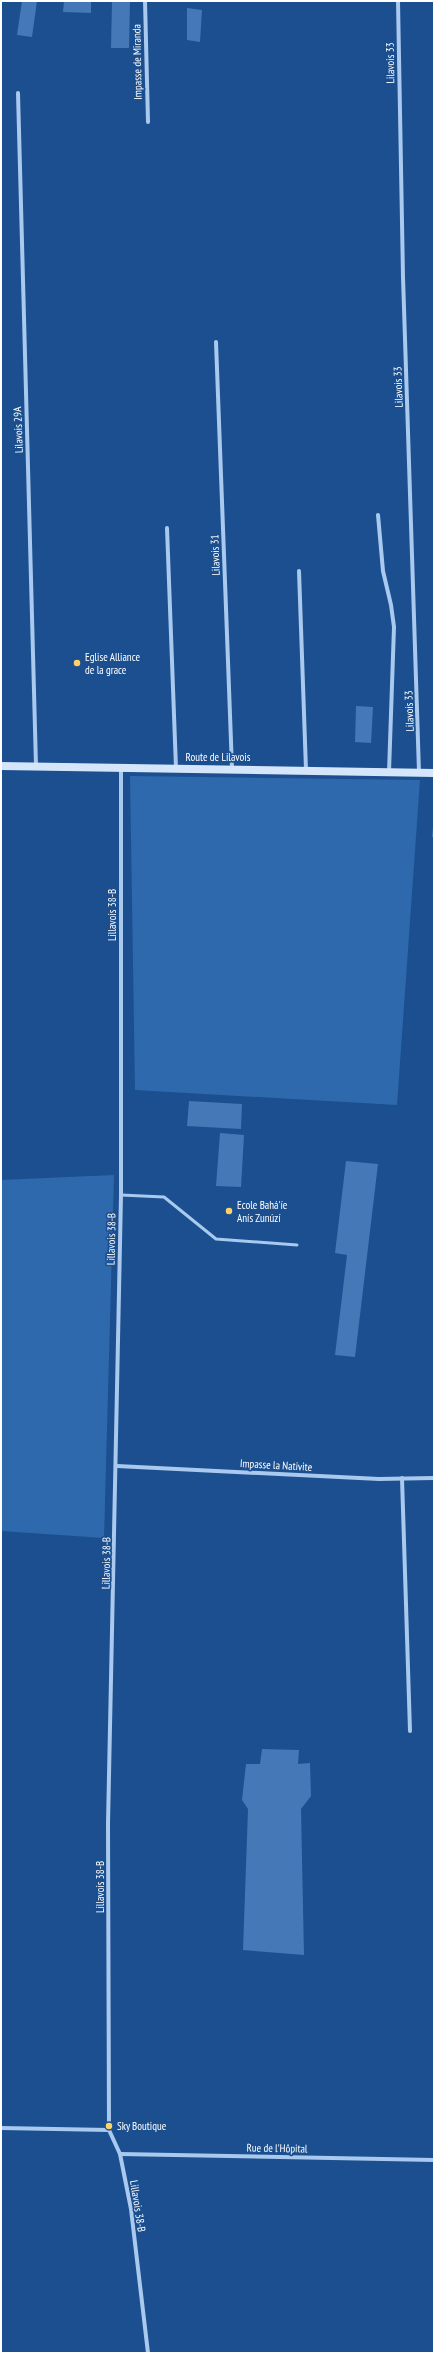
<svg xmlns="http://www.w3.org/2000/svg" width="435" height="2354" font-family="'PT Sans Narrow',sans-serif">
  <rect width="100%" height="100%" fill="#1b4f8f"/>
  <g fill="#2e69ad">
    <polygon points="130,776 420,780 397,1105 135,1090"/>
    <polygon points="114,1175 104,1538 1,1531 1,1180"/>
  </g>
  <g fill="#4478b7">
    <polygon points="22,1 37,1 32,37 17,35"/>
    <polygon points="64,1 91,1 91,13 63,12"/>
    <polygon points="112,1 130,1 129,48 111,48"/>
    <polygon points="187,8 202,10 200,42 187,40"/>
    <polygon points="356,706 373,707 371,743 355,742"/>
    <polygon points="433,827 434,827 434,837 432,837"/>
    <polygon points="189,1101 242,1104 241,1129 187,1126"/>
    <polygon points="220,1133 244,1135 241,1187 216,1186"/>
    <polygon points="346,1161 378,1164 355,1357 335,1355 347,1255 335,1253"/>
    <polygon points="262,1749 299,1750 298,1764 310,1763 311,1796 301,1809 304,1955 243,1950 248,1809 242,1800 246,1764 260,1764"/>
  </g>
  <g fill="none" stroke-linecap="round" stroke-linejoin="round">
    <polyline stroke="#a9c9ee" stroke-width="3" points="121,1195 164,1197 216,1239 297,1245"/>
    <g stroke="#a9c9ee" stroke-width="4">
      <polyline points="145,1 148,122"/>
      <polyline points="398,1 403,277 419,772"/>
      <polyline points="18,93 36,766"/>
      <polyline points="216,342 232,768"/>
      <polyline points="378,515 383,571 391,605 394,627 389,772"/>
      <polyline points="167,528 176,768"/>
      <polyline points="299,571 306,770"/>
      <polyline points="121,768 121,1195 108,1824 109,2130 120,2154 131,2209 148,2353"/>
      <polyline points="117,1466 379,1479 434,1478"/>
      <polyline points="402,1478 410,1731"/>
      <polyline points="1,2128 109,2130"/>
      <polyline points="120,2154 434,2160"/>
    </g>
    <polyline stroke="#d6e6fa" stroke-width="8" points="1,766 434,773"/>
  </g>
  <g fill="#ffd166" stroke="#1b4f8f" stroke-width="1.5">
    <circle cx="77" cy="663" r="4"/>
    <circle cx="229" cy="1211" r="4"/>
    <circle cx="109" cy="2126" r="4"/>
  </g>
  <g text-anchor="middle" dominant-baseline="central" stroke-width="3.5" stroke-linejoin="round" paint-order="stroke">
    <g font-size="11" fill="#fff" stroke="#1b4f8f">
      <text transform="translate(137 62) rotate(-91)">Impasse de Miranda</text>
      <text transform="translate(390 63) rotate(-91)">Lilavois 33</text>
      <text transform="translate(398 387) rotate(-92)">Lilavois 33</text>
      <text transform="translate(18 430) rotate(-92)">Lilavois 29A</text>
      <text transform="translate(215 555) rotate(-92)">Lilavois 31</text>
      <text transform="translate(409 711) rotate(-92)">Lilavois 33</text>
      <text x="218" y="757">Route de Lilavois</text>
      <text transform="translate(112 915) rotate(-90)">Lillavois 38-B</text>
      <text transform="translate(111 1239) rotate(-89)">Lillavois 38-B</text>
      <text transform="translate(276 1465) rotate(3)">Impasse la Nativite</text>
      <text transform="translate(106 1563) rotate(-89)">Lillavois 38-B</text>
      <text transform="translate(100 1887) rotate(-90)">Lillavois 38-B</text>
      <text transform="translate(277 2148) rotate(1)">Rue de l'Hôpital</text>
      <text transform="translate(138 2206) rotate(81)">Lillavois 38-B</text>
    </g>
    <g font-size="11" fill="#fff" stroke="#1b4f8f" text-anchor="start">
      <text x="85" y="657">Eglise Alliance<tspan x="85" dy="13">de la grace</tspan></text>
      <text x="237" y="1205">Ecole Bahá'íe<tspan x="237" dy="13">Anís Zunúzí</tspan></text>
      <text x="117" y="2126">Sky Boutique</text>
    </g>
  </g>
  <rect width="435" height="2354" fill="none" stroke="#ffffff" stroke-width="4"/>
</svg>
